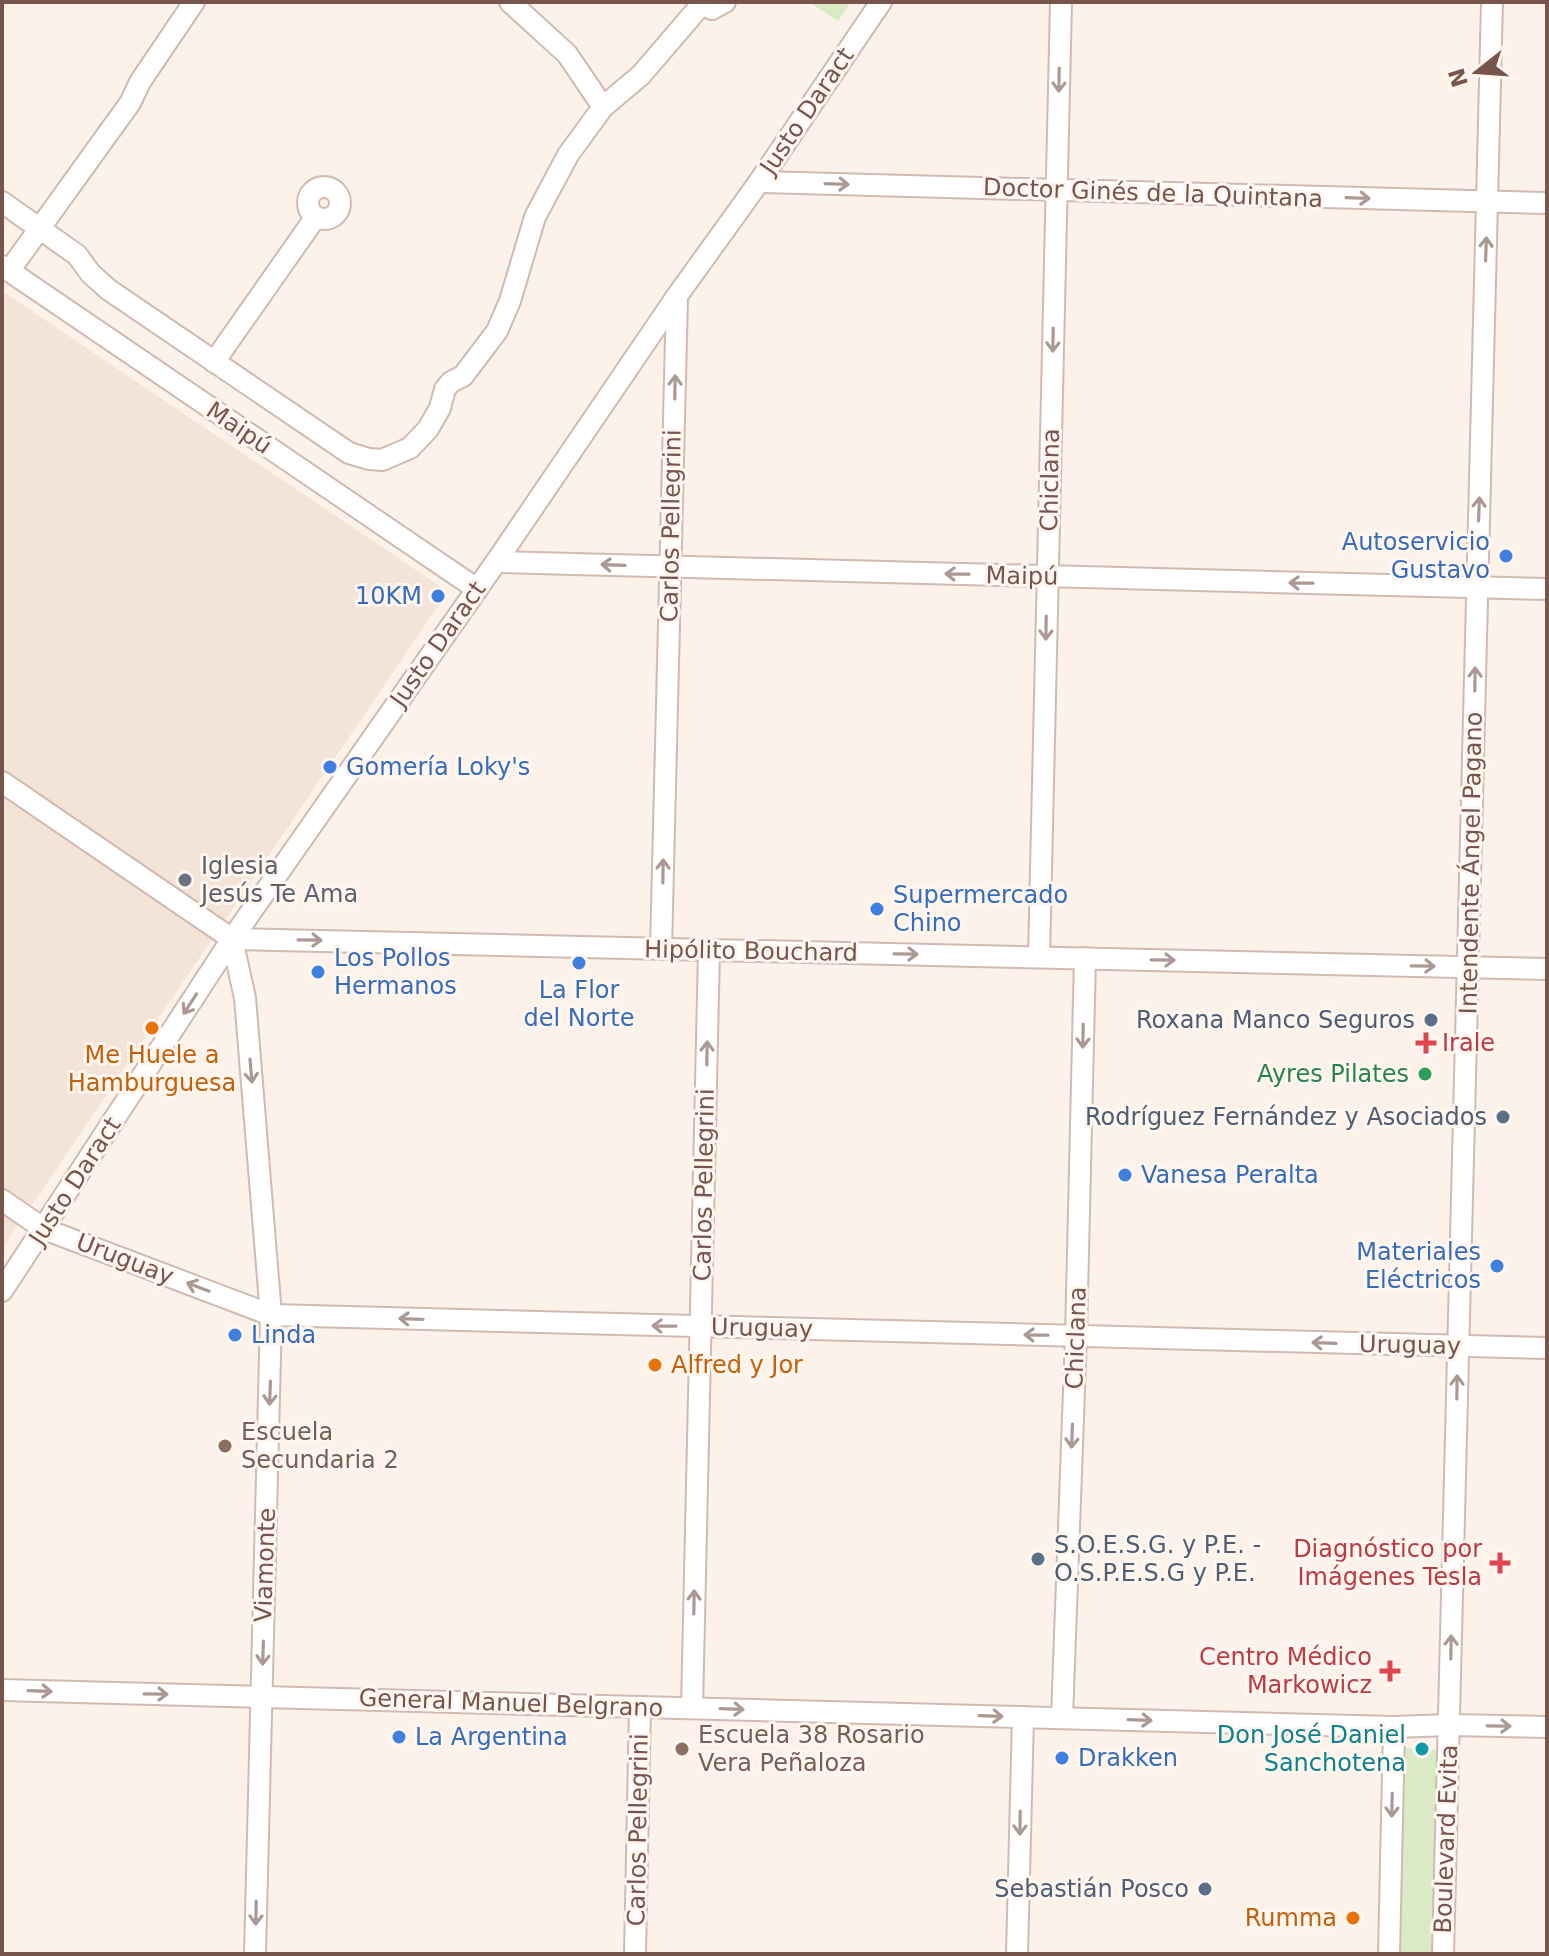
<svg xmlns="http://www.w3.org/2000/svg" width="1549" height="1956" font-family="'DejaVu Sans',sans-serif">
  <rect width="100%" height="100%" fill="#fcf2e9"/>
  <polygon fill="#f4e3d7" points="2,291 441,587 444,597 2,1249"/>
  <g fill="#daeac6">
    <polygon points="809,2 851,2 838,21"/>
    <polygon points="1404,1748 1437,1749 1432,1954 1399,1954"/>
  </g>
  <g fill="none" stroke-linecap="round" stroke-linejoin="round">
    <g stroke="#d1bab0" stroke-width="24">
      <g id="minor">
        <polyline points="510,2 567,54 603,107"/>
        <polyline points="698,2 712,9 725,2"/>
        <polyline points="759,182 1547,203"/>
        <circle cx="324" cy="203" r="16"/>
        <polyline points="2,202 77,255 91,274 109,290 349,453 369,459 382,460 410,448 428,429 440,408 445,389 451,382 463,376 497,331 510,301 535,217 568,155 603,107 641,75 701,5"/>
        <polyline points="2,266 477,589"/>
        <polyline points="9,271 130,103 140,82 194,2"/>
        <polyline points="214,362 315,218"/>
        <polyline points="496,562 1547,589"/>
        <polyline points="2,782 232,939 1547,969"/>
        <polyline points="232,939 245,998 271,1315 255,1954"/>
        <polyline points="661,949 677,297"/>
        <polyline points="1039,957 1061,2"/>
        <polyline points="2,1200 44,1229 271,1315 1547,1348"/>
        <polyline points="2,1291 232,939 496,562 677,296 759,182 881,2"/>
        <polyline points="2,1690 1394,1727 1449,1725 1547,1727"/>
        <polyline points="692,1708 709,950"/>
        <polyline points="1062,1718 1076,1336 1085,958"/>
        <polyline points="635,1954 640,1707"/>
        <polyline points="1017,1954 1023,1717"/>
        <polyline points="1389,1954 1394,1727"/>
        <polyline points="1443,1954 1492,2"/>
      </g>
    </g>
    <use href="#minor" stroke="#fff" stroke-width="20"/>
  </g>
  <defs><path id="oneway-shaft" d="M-6 0H5M1.5-3L5.5 0L1.5 3" fill="none" stroke-width="1.6" stroke-linecap="round" stroke-linejoin="round" transform="scale(2)"/></defs>
  <g stroke="#ad9994">
    <use href="#oneway-shaft" transform="translate(1059 80) rotate(91)"/>
    <use href="#oneway-shaft" transform="translate(837 184) rotate(2)"/>
    <use href="#oneway-shaft" transform="translate(1358 198) rotate(2)"/>
    <use href="#oneway-shaft" transform="translate(1486 249) rotate(-88)"/>
    <use href="#oneway-shaft" transform="translate(1053 340) rotate(91)"/>
    <use href="#oneway-shaft" transform="translate(675 387) rotate(-89)"/>
    <use href="#oneway-shaft" transform="translate(1479 509) rotate(-88)"/>
    <use href="#oneway-shaft" transform="translate(613 565) rotate(-178)"/>
    <use href="#oneway-shaft" transform="translate(957 574) rotate(-179)"/>
    <use href="#oneway-shaft" transform="translate(1301 583) rotate(-179)"/>
    <use href="#oneway-shaft" transform="translate(1046 628) rotate(91)"/>
    <use href="#oneway-shaft" transform="translate(1475 679) rotate(-89)"/>
    <use href="#oneway-shaft" transform="translate(663 871) rotate(-89)"/>
    <use href="#oneway-shaft" transform="translate(310 940) rotate(1)"/>
    <use href="#oneway-shaft" transform="translate(906 954) rotate(1)"/>
    <use href="#oneway-shaft" transform="translate(1163 960) rotate(1)"/>
    <use href="#oneway-shaft" transform="translate(1423 966) rotate(1)"/>
    <use href="#oneway-shaft" transform="translate(190 1004) rotate(123)"/>
    <use href="#oneway-shaft" transform="translate(1083 1036) rotate(91)"/>
    <use href="#oneway-shaft" transform="translate(707 1053) rotate(-89)"/>
    <use href="#oneway-shaft" transform="translate(251 1071) rotate(85)"/>
    <use href="#oneway-shaft" transform="translate(198 1287) rotate(-159)"/>
    <use href="#oneway-shaft" transform="translate(411 1319) rotate(-178)"/>
    <use href="#oneway-shaft" transform="translate(664 1326) rotate(-179)"/>
    <use href="#oneway-shaft" transform="translate(1036 1335) rotate(-179)"/>
    <use href="#oneway-shaft" transform="translate(1324 1343) rotate(-178)"/>
    <use href="#oneway-shaft" transform="translate(1457 1387) rotate(-89)"/>
    <use href="#oneway-shaft" transform="translate(270 1393) rotate(92)"/>
    <use href="#oneway-shaft" transform="translate(1072 1436) rotate(92)"/>
    <use href="#oneway-shaft" transform="translate(694 1602) rotate(-89)"/>
    <use href="#oneway-shaft" transform="translate(1451 1647) rotate(-89)"/>
    <use href="#oneway-shaft" transform="translate(263 1653) rotate(92)"/>
    <use href="#oneway-shaft" transform="translate(40 1691) rotate(2)"/>
    <use href="#oneway-shaft" transform="translate(156 1694) rotate(1)"/>
    <use href="#oneway-shaft" transform="translate(732 1709) rotate(2)"/>
    <use href="#oneway-shaft" transform="translate(991 1716) rotate(2)"/>
    <use href="#oneway-shaft" transform="translate(1140 1720) rotate(2)"/>
    <use href="#oneway-shaft" transform="translate(1499 1726) rotate(1)"/>
    <use href="#oneway-shaft" transform="translate(1392 1805) rotate(91)"/>
    <use href="#oneway-shaft" transform="translate(1020 1823) rotate(91)"/>
    <use href="#oneway-shaft" transform="translate(256 1913) rotate(91)"/>
  </g>
  <g fill="#3f7fe0" stroke="#fff6ef" stroke-width="3">
    <circle cx="1506" cy="556" r="8"/>
    <circle cx="438" cy="596" r="8"/>
    <circle cx="330" cy="767" r="8"/>
    <circle cx="877" cy="909" r="8"/>
    <circle cx="579" cy="963" r="8"/>
    <circle cx="318" cy="972" r="8"/>
    <circle cx="1125" cy="1175" r="8"/>
    <circle cx="1497" cy="1266" r="8"/>
    <circle cx="235" cy="1335" r="8"/>
    <circle cx="399" cy="1737" r="8"/>
    <circle cx="1062" cy="1758" r="8"/>
  </g>
  <circle fill="#6b7280" stroke="#fff6ef" stroke-width="3" cx="185" cy="880" r="8"/>
  <g fill="#5c6f8a" stroke="#fff6ef" stroke-width="3">
    <circle cx="1431" cy="1020" r="8"/>
    <circle cx="1503" cy="1117" r="8"/>
    <circle cx="1038" cy="1559" r="8"/>
    <circle cx="1205" cy="1889" r="8"/>
  </g>
  <g fill="#e8710a" stroke="#fff6ef" stroke-width="3">
    <circle cx="152" cy="1028" r="8"/>
    <circle cx="655" cy="1365" r="8"/>
    <circle cx="1353" cy="1918" r="8"/>
  </g>
  <g fill="#e0444e" stroke="#fff6ef" stroke-width="3">
    <path d="M1422 1031h8v8h8v8h-8v8h-8v-8h-8v-8h8z"/>
    <path d="M1496 1551h8v8h8v8h-8v8h-8v-8h-8v-8h8z"/>
    <path d="M1386 1659h8v8h8v8h-8v8h-8v-8h-8v-8h8z"/>
  </g>
  <circle fill="#2e9e5b" stroke="#fff6ef" stroke-width="3" cx="1425" cy="1074" r="8"/>
  <g fill="#8d6e63" stroke="#fff6ef" stroke-width="3">
    <circle cx="225" cy="1446" r="8"/>
    <circle cx="682" cy="1749" r="8"/>
  </g>
  <circle fill="#0f9aa8" stroke="#fff6ef" stroke-width="3" cx="1422" cy="1749" r="8"/>
  <g text-anchor="middle" dominant-baseline="central" stroke-width="6" stroke-linejoin="round" paint-order="stroke">
    <g font-size="24" fill="#77554c" stroke="#fff6ef">
      <text transform="translate(807 111) rotate(-56)">Justo Daract</text>
      <text transform="translate(1153 193) rotate(2)">Doctor Ginés de la Quintana</text>
      <text transform="translate(239 428) rotate(34)">Maipú</text>
      <text transform="translate(1050 480) rotate(-89)">Chiclana</text>
      <text transform="translate(671 526) rotate(-89)">Carlos Pellegrini</text>
      <text transform="translate(1022 576) rotate(1)">Maipú</text>
      <text transform="translate(438 644) rotate(-55)">Justo Daract</text>
      <text transform="translate(1471 863) rotate(-89)">Intendente Ángel Pagano</text>
      <text transform="translate(751 951) rotate(1)">Hipólito Bouchard</text>
      <text transform="translate(75 1181) rotate(-57)">Justo Daract</text>
      <text transform="translate(704 1185) rotate(-89)">Carlos Pellegrini</text>
      <text transform="translate(125 1259) rotate(21)">Uruguay</text>
      <text transform="translate(762 1328) rotate(1)">Uruguay</text>
      <text transform="translate(1076 1338) rotate(-88)">Chiclana</text>
      <text transform="translate(1410 1345) rotate(1)">Uruguay</text>
      <text transform="translate(265 1565) rotate(-88)">Viamonte</text>
      <text transform="translate(511 1703) rotate(2)">General Manuel Belgrano</text>
      <text transform="translate(638 1830) rotate(-89)">Carlos Pellegrini</text>
      <text transform="translate(1446 1839) rotate(-88)">Boulevard Evita</text>
    </g>
    <g font-size="24" fill="#366cbe" stroke="#fff6ef" text-anchor="start">
      <text x="1490" y="542" text-anchor="end">Autoservicio<tspan x="1490" dy="28">Gustavo</tspan></text>
      <text x="422" y="596" text-anchor="end">10KM</text>
      <text x="346" y="767">Gomería Loky's</text>
      <text x="893" y="895">Supermercado<tspan x="893" dy="28">Chino</tspan></text>
      <text x="334" y="958">Los Pollos<tspan x="334" dy="28">Hermanos</tspan></text>
      <text x="579" y="990" text-anchor="middle">La Flor<tspan x="579" dy="28">del Norte</tspan></text>
      <text x="1141" y="1175">Vanesa Peralta</text>
      <text x="1481" y="1252" text-anchor="end">Materiales<tspan x="1481" dy="28">Eléctricos</tspan></text>
      <text x="251" y="1335">Linda</text>
      <text x="415" y="1737">La Argentina</text>
      <text x="1078" y="1758">Drakken</text>
    </g>
    <g font-size="24" fill="#5b616d" stroke="#fff6ef" text-anchor="start">
      <text x="201" y="866">Iglesia<tspan x="201" dy="28">Jesús Te Ama</tspan></text>
    </g>
    <g font-size="24" fill="#4e5e75" stroke="#fff6ef" text-anchor="end">
      <text x="1415" y="1020">Roxana Manco Seguros</text>
      <text x="1487" y="1117">Rodríguez Fernández y Asociados</text>
      <text x="1054" y="1545" text-anchor="start">S.O.E.S.G. y P.E. -<tspan x="1054" dy="28">O.S.P.E.S.G y P.E.</tspan></text>
      <text x="1189" y="1889">Sebastián Posco</text>
    </g>
    <g font-size="24" fill="#be3a42" stroke="#fff6ef" text-anchor="end">
      <text x="1442" y="1043" text-anchor="start">Irale</text>
      <text x="1482" y="1549">Diagnóstico por<tspan x="1482" dy="28">Imágenes Tesla</tspan></text>
      <text x="1372" y="1657">Centro Médico<tspan x="1372" dy="28">Markowicz</tspan></text>
    </g>
    <g font-size="24" fill="#c56008" stroke="#fff6ef">
      <text x="152" y="1055">Me Huele a<tspan x="152" dy="28">Hamburguesa</tspan></text>
      <text x="671" y="1365" text-anchor="start">Alfred y Jor</text>
      <text x="1337" y="1918" text-anchor="end">Rumma</text>
    </g>
    <g font-size="24" fill="#27864d" stroke="#fff6ef" text-anchor="end">
      <text x="1409" y="1074">Ayres Pilates</text>
    </g>
    <g font-size="24" fill="#785e54" stroke="#fff6ef" text-anchor="start">
      <text x="241" y="1432">Escuela<tspan x="241" dy="28">Secundaria 2</tspan></text>
      <text x="698" y="1735">Escuela 38 Rosario<tspan x="698" dy="28">Vera Peñaloza</tspan></text>
    </g>
    <g font-size="24" fill="#0d838f" stroke="#fff6ef" text-anchor="end">
      <text x="1406" y="1735">Don José Daniel<tspan x="1406" dy="28">Sanchotena</tspan></text>
    </g>
  </g>
  <rect width="1549" height="1956" fill="none" stroke="#77554c" stroke-width="8"/>
  <g transform="translate(1477 72) rotate(253)" stroke="#fff6ef" stroke-width="6" paint-order="stroke">
  <path d="M0-6L14 30L0 20L-14 30Z" fill="#77554c"/>
  <text y="-12" font-size="22" font-weight="bold" text-anchor="middle" fill="#77554c">N</text>
  </g>
</svg>
